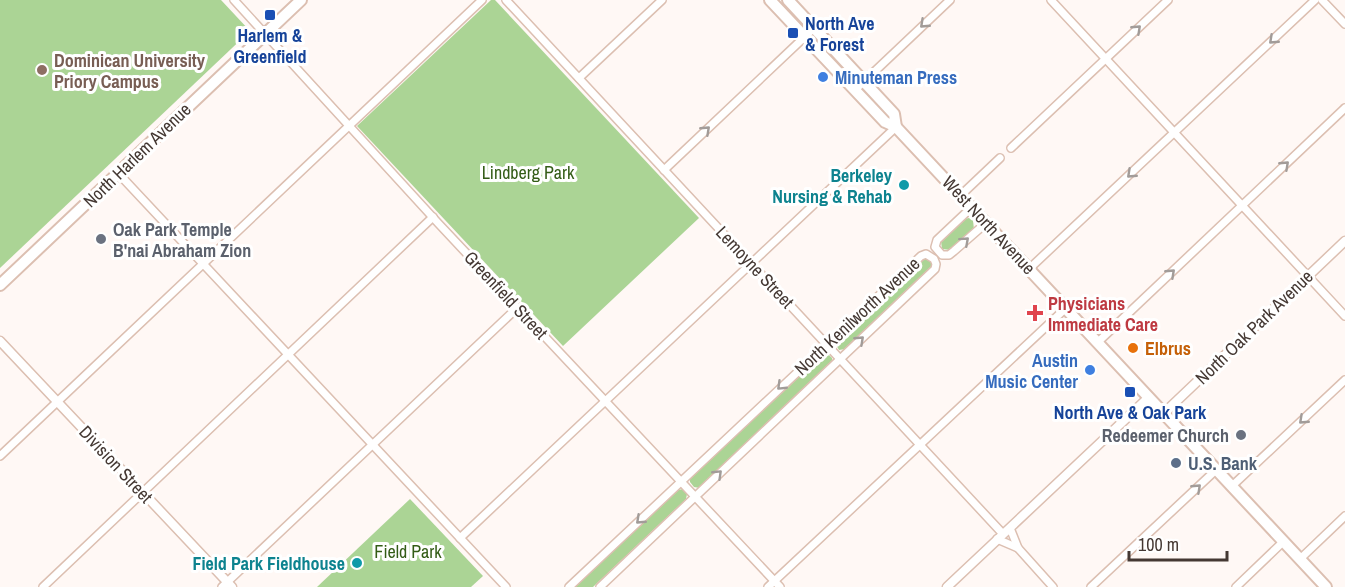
<svg xmlns="http://www.w3.org/2000/svg" width="1345" height="587" font-family="'Archivo Narrow',sans-serif">
  <rect width="100%" height="100%" fill="#fff8f5"/>
  <g fill="#abd495">
    <polygon points="0,0 221,0 250,31 0,268"/>
    <polygon points="491,0 495,0 699,218 563,346 357,126"/>
    <polygon points="969,218 973,220 974,230 951,250 942,249 941,241 964,219"/>
    <polygon points="927,257 933,265 932,268 845,349 839,350 834,341 923,258"/>
    <polygon points="826,352 832,358 832,363 700,488 694,487 690,482 690,477"/>
    <polygon points="683,489 687,494 686,499 593,587 574,587 678,490"/>
    <polygon points="410,499 483,576 471,587 317,587"/>
  </g>
  <g fill="none" stroke-linecap="round" stroke-linejoin="round">
    <g stroke="#dcbfb1" stroke-width="10">
      <g id="minor">
        <polyline points="234,0 438,223 780,587"/>
        <polyline points="506,0 1003,534"/>
        <polyline points="1051,0 1345,316"/>
        <polyline points="1322,0 1345,24"/>
        <polyline points="579,78 662,0"/>
        <polyline points="855,90 950,0"/>
        <polyline points="1011,148 1168,0"/>
        <polyline points="664,170 814,28"/>
        <polyline points="118,173 506,587"/>
        <polyline points="961,195 1000,158"/>
        <polyline points="972,207 937,240 935,247 942,255 949,255 954,251 986,223"/>
        <polyline points="1029,269 1315,0"/>
        <polyline points="1098,342 1345,108"/>
        <polyline points="0,456 482,0"/>
        <polyline points="1232,486 1345,380"/>
        <polyline points="1010,528 1018,548 1053,587"/>
        <polyline points="460,538 896,127"/>
        <polyline points="997,539 1018,548"/>
        <polyline points="1300,559 1345,516"/>
        <polyline points="43,587 433,217"/>
        <polyline points="222,587 517,308"/>
        <polyline points="569,587 921,256 926,254 934,259 936,264 935,269 600,587"/>
        <polyline points="768,587 1066,308"/>
        <polyline points="1091,587 1217,469"/>
        <polyline points="1236,587 1284,541"/>
      </g>
    </g>
    <g stroke="#dcbfb1" stroke-width="11">
      <g id="tertiary">
        <polyline points="0,341 232,587"/>
        <polyline points="1164,413 1345,241"/>
        <polyline points="947,587 1149,397"/>
      </g>
    </g>
    <g stroke="#dcbfb1" stroke-width="14">
      <g id="primary">
        <polyline points="770,0 885,122 896,127 1326,587"/>
        <polyline points="788,0 894,114 896,127"/>
        <polyline points="0,285 301,0"/>
      </g>
    </g>
    <use href="#minor" stroke="#fff" stroke-width="7"/>
    <use href="#tertiary" stroke="#fff" stroke-width="8"/>
    <use href="#primary" stroke="#fff" stroke-width="10"/>
  </g>
  <defs><path id="oneway-chevron" d="M-2-3.5L2.5 0L-2 3.5" fill="none" stroke-width="1.6" stroke-linecap="round" stroke-linejoin="round" transform="scale(1.5)"/></defs>
  <g stroke="#a29c99">
    <use href="#oneway-chevron" transform="translate(924 24) rotate(137)"/>
    <use href="#oneway-chevron" transform="translate(1137 29) rotate(-43)"/>
    <use href="#oneway-chevron" transform="translate(1273 40) rotate(137)"/>
    <use href="#oneway-chevron" transform="translate(706 130) rotate(-43)"/>
    <use href="#oneway-chevron" transform="translate(1285 165) rotate(-43)"/>
    <use href="#oneway-chevron" transform="translate(1131 174) rotate(137)"/>
    <use href="#oneway-chevron" transform="translate(965 241) rotate(-42)"/>
    <use href="#oneway-chevron" transform="translate(1171 273) rotate(-43)"/>
    <use href="#oneway-chevron" transform="translate(860 340) rotate(-43)"/>
    <use href="#oneway-chevron" transform="translate(781 386) rotate(136)"/>
    <use href="#oneway-chevron" transform="translate(1303 420) rotate(137)"/>
    <use href="#oneway-chevron" transform="translate(718 474) rotate(-44)"/>
    <use href="#oneway-chevron" transform="translate(1197 488) rotate(-43)"/>
    <use href="#oneway-chevron" transform="translate(640 520) rotate(137)"/>
  </g>
  <g fill="#1a4fb4" stroke="#fff" stroke-width="2">
    <rect x="264" y="9" width="12" height="12" rx="3"/>
    <rect x="787" y="27" width="12" height="12" rx="3"/>
    <rect x="1124" y="386" width="12" height="12" rx="3"/>
  </g>
  <circle fill="#8d6e63" stroke="#fff" stroke-width="2" cx="42" cy="70" r="6"/>
  <g fill="#3f7fe0" stroke="#fff" stroke-width="2">
    <circle cx="823" cy="77" r="6"/>
    <circle cx="1090" cy="370" r="6"/>
  </g>
  <g fill="#0f9aa8" stroke="#fff" stroke-width="2">
    <circle cx="904" cy="185" r="6"/>
    <circle cx="357" cy="563" r="6"/>
  </g>
  <g fill="#6b7280" stroke="#fff" stroke-width="2">
    <circle cx="101" cy="239" r="6"/>
    <circle cx="1241" cy="435" r="6"/>
  </g>
  <path fill="#e0444e" stroke="#fff" stroke-width="2" d="M1032 304h6v6h6v6h-6v6h-6v-6h-6v-6h6z"/>
  <circle fill="#e8710a" stroke="#fff" stroke-width="2" cx="1133" cy="348" r="6"/>
  <circle fill="#5c6f8a" stroke="#fff" stroke-width="2" cx="1176" cy="463" r="6"/>
  <g text-anchor="middle" dominant-baseline="central" stroke-width="6" stroke-linejoin="round" paint-order="stroke">
    <g font-size="18" font-weight="bold" fill="#164399" stroke="#fff">
      <text x="805" y="23" text-anchor="start">North Ave<tspan x="805" dy="21">&amp; Forest</tspan></text>
      <text x="270" y="35">Harlem &amp;<tspan x="270" dy="21">Greenfield</tspan></text>
      <text x="1130" y="412">North Ave &amp; Oak Park</text>
    </g>
    <g font-size="18" font-weight="bold" fill="#785e54" stroke="#fff" text-anchor="start">
      <text x="54" y="60">Dominican University<tspan x="54" dy="21">Priory Campus</tspan></text>
    </g>
    <g font-size="18" font-weight="bold" fill="#366cbe" stroke="#fff" text-anchor="start">
      <text x="835" y="77">Minuteman Press</text>
      <text x="1078" y="360" text-anchor="end">Austin<tspan x="1078" dy="21">Music Center</tspan></text>
    </g>
    <g font-size="18" fill="#443833" stroke="#fff">
      <text transform="translate(137 155) rotate(-44)">North Harlem Avenue</text>
      <text transform="translate(989 225) rotate(47)">West North Avenue</text>
      <text transform="translate(755 267) rotate(47)">Lemoyne Street</text>
      <text transform="translate(506 295) rotate(47)">Greenfield Street</text>
      <text transform="translate(857 316) rotate(-43)">North Kenilworth Avenue</text>
      <text transform="translate(1254 327) rotate(-44)">North Oak Park Avenue</text>
      <text transform="translate(116 464) rotate(47)">Division Street</text>
    </g>
    <g font-size="18" fill="#335c16" stroke="#fff">
      <text x="528" y="172">Lindberg Park</text>
      <text x="408" y="551">Field Park</text>
    </g>
    <g font-size="18" font-weight="bold" fill="#0d838f" stroke="#fff" text-anchor="end">
      <text x="892" y="175">Berkeley<tspan x="892" dy="21">Nursing &amp; Rehab</tspan></text>
      <text x="345" y="563">Field Park Fieldhouse</text>
    </g>
    <g font-size="18" font-weight="bold" fill="#5b616d" stroke="#fff" text-anchor="start">
      <text x="113" y="229">Oak Park Temple<tspan x="113" dy="21">B'nai Abraham Zion</tspan></text>
      <text x="1229" y="435" text-anchor="end">Redeemer Church</text>
    </g>
    <g font-size="18" font-weight="bold" fill="#be3a42" stroke="#fff" text-anchor="start">
      <text x="1048" y="303">Physicians<tspan x="1048" dy="21">Immediate Care</tspan></text>
    </g>
    <g font-size="18" font-weight="bold" fill="#c56008" stroke="#fff" text-anchor="start">
      <text x="1145" y="348">Elbrus</text>
    </g>
    <g font-size="18" font-weight="bold" fill="#4e5e75" stroke="#fff" text-anchor="start">
      <text x="1188" y="463">U.S. Bank</text>
    </g>
  </g>
  <path d="M1129 551v9h98v-9" fill="none" stroke="#443833" stroke-width="3"/>
  <text x="1138" y="551" font-size="18" fill="#443833" stroke="#ffffff" stroke-width="4.5" paint-order="stroke">100 m</text>
</svg>
